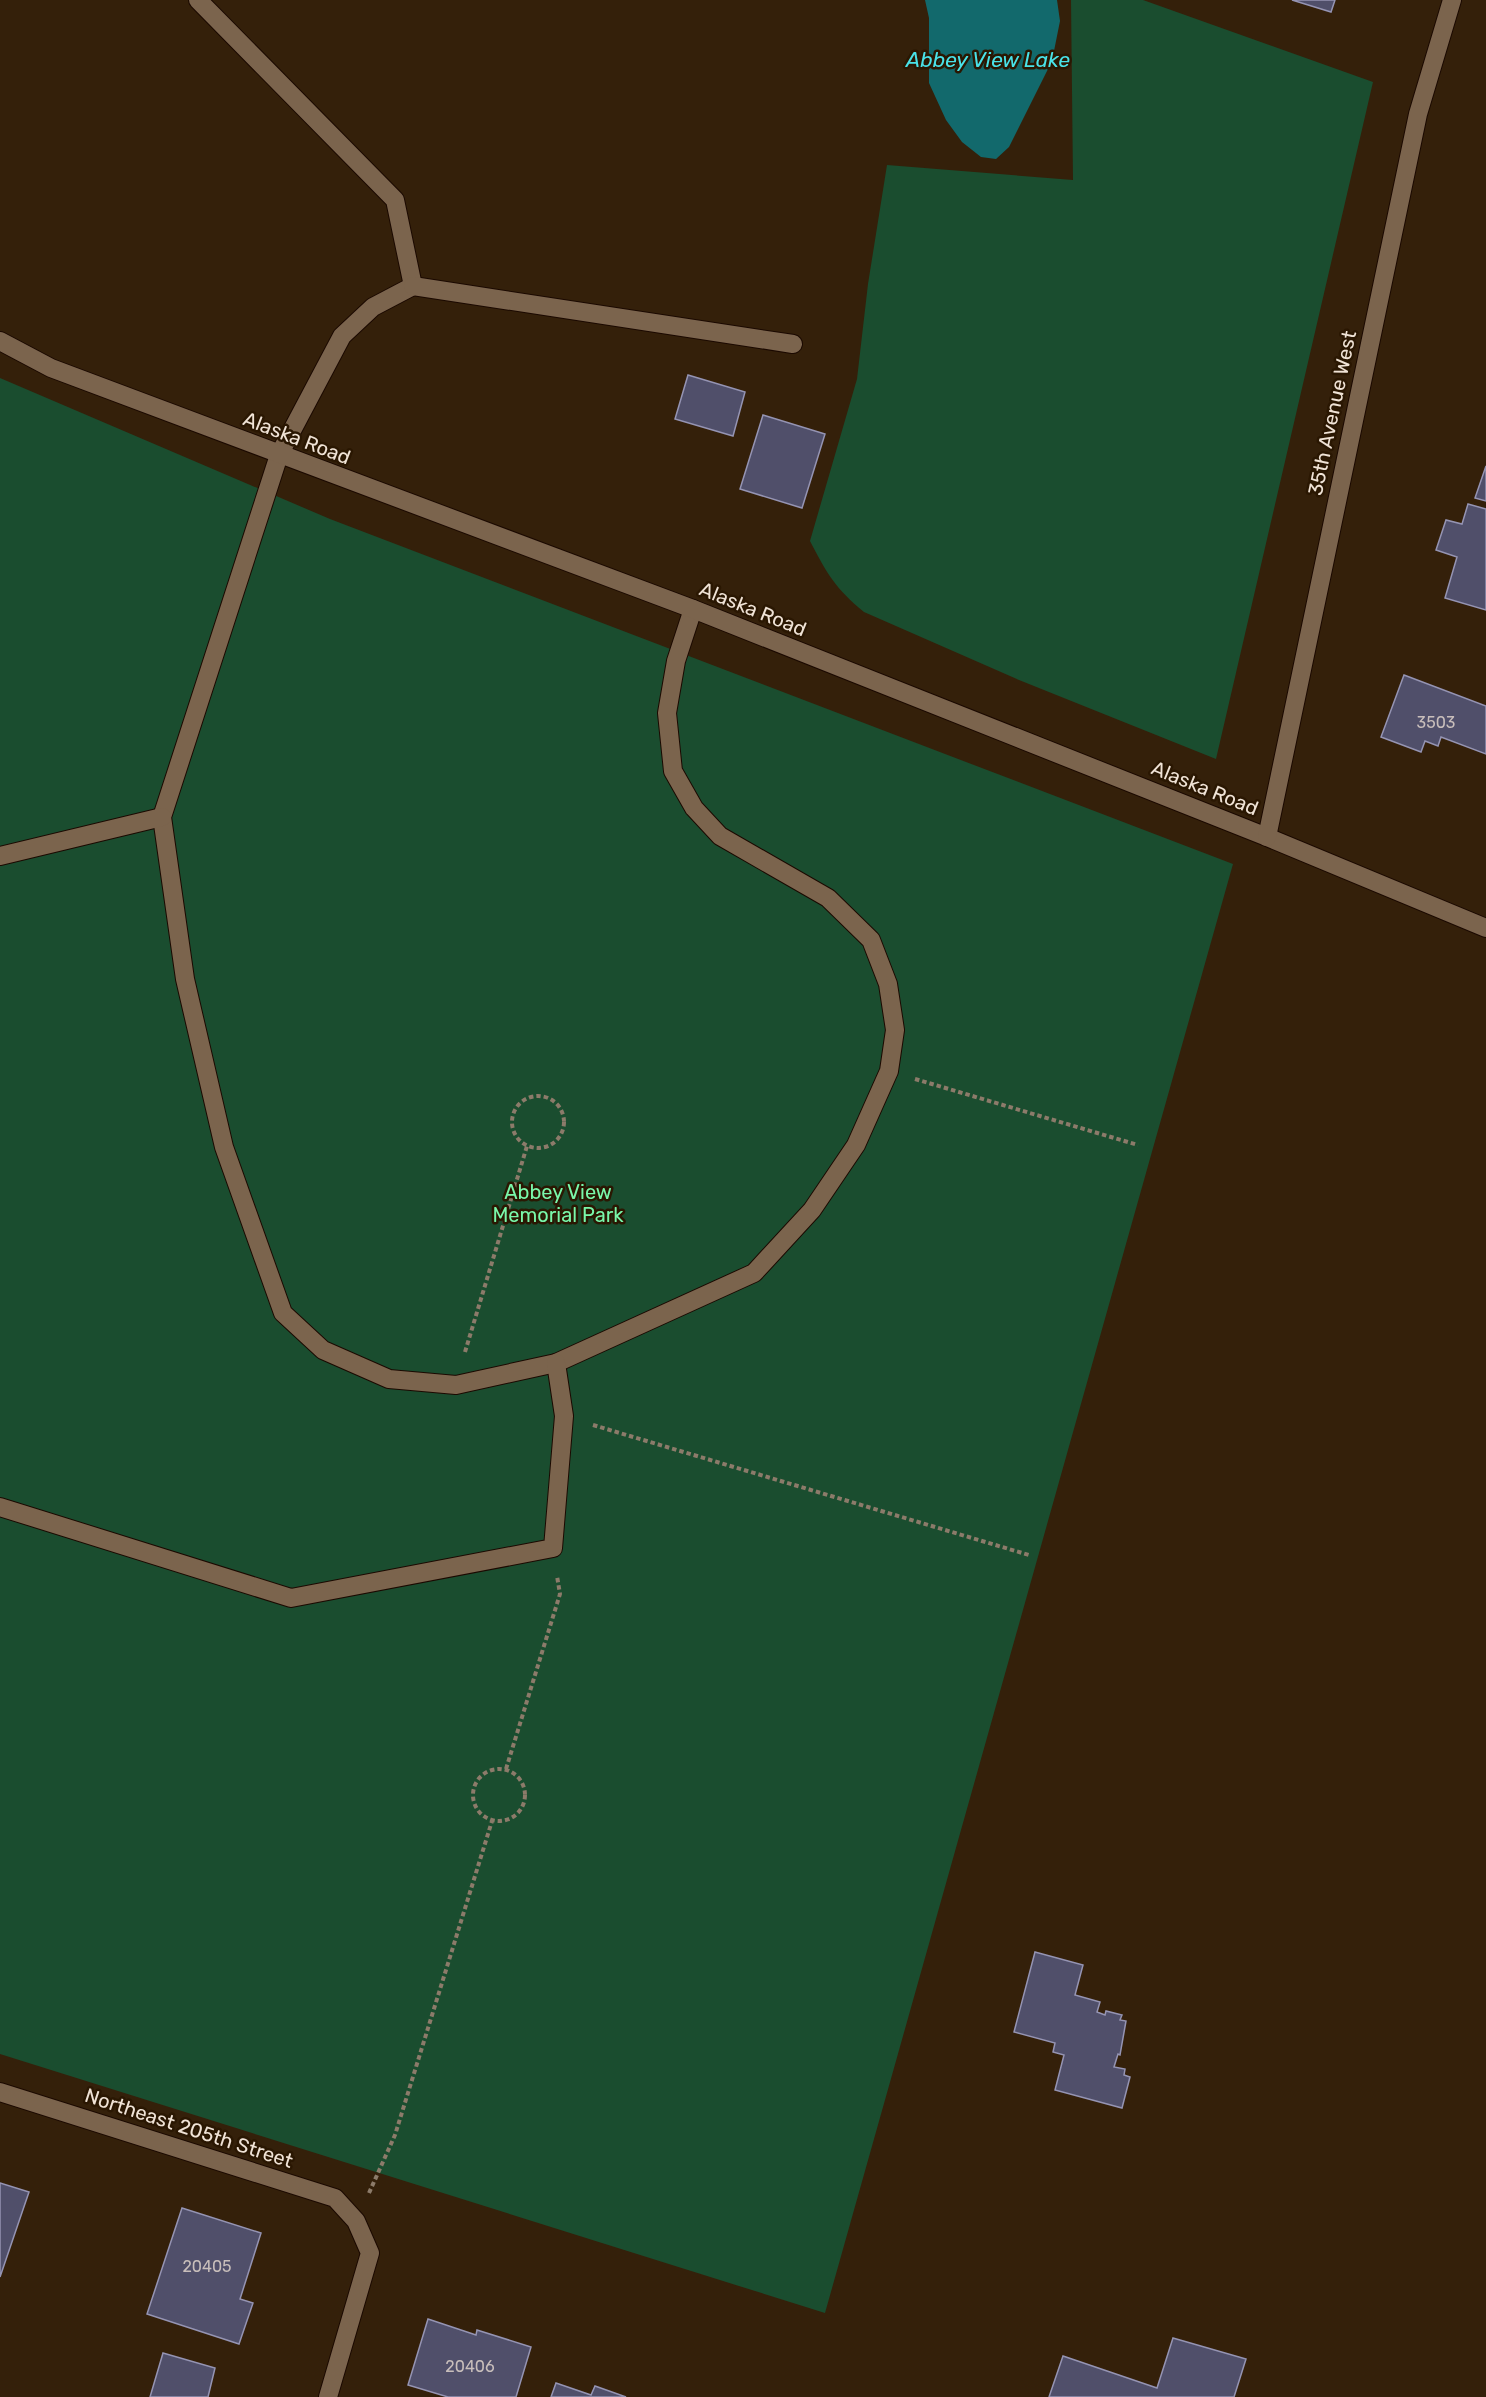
<svg xmlns="http://www.w3.org/2000/svg" width="1486" height="2397" font-family="Rubik,sans-serif">
  <rect width="100%" height="100%" fill="#34200a"/>
  <g fill="#1a4d2f">
    <path d="M1071 0H1143L1373 82 1216 759 1019 680 864 612C836 589 827 574 810 541L857 379 868 284 887 165 1073 180Z"/>
    <polygon points="0,378 330,519 1233,864 825,2313 0,2054"/>
  </g>
  <polygon fill="#12696c" points="925,0 1057,0 1060,21 1052,61 1009,147 996,159 981,157 962,142 946,120 929,83 929,18"/>
  <g fill="#504f6a" stroke="#9594b3" stroke-width="1.5">
    <polygon points="1292,0 1335,0 1331,12"/>
    <polygon points="688,375 745,392 733,436 675,419"/>
    <polygon points="763,415 825,434 802,508 740,489"/>
    <polygon points="1486,466 1486,501 1475,498"/>
    <polygon points="1468,504 1486,509 1486,610 1445,598 1457,557 1436,550 1446,520 1462,524"/>
    <polygon points="1404,675 1486,706 1486,754 1441,737 1438,746 1425,741 1421,752 1381,737"/>
    <polygon points="1035,1952 1083,1965 1075,1995 1100,2002 1097,2012 1105,2015 1106,2011 1122,2015 1120,2020 1126,2021 1120,2055 1118,2054 1114,2067 1125,2069 1124,2075 1130,2077 1122,2108 1055,2090 1064,2055 1053,2052 1055,2043 1014,2032"/>
    <polygon points="0,2183 29,2192 0,2277"/>
    <polygon points="182,2208 261,2233 240,2299 253,2303 239,2344 147,2314"/>
    <polygon points="428,2319 476,2335 477,2330 531,2347 516,2397 448,2397 408,2385"/>
    <polygon points="1173,2338 1246,2359 1234,2397 1049,2397 1063,2356 1157,2388"/>
    <polygon points="163,2353 215,2368 208,2397 150,2397"/>
    <polygon points="556,2383 591,2395 595,2386 626,2397 551,2397"/>
  </g>
  <g fill="none" stroke-linecap="round" stroke-linejoin="round">
    <g stroke="#1b0900" stroke-width="20">
      <g id="minor">
        <polyline points="198,0 395,200 413,286 373,307 342,336 279,455 162,817 185,979 224,1147 283,1313 323,1350 389,1379 456,1385 556,1363 754,1273 812,1210 856,1145 889,1071 895,1030 888,984 871,940 828,898 720,836 694,808 673,771 667,713 676,661 693,609"/>
        <polyline points="413,286 793,344"/>
        <polyline points="0,341 51,368 693,609 1267,837 1486,928"/>
        <polyline points="1267,837 1418,114 1452,0"/>
        <polyline points="0,856 162,817"/>
        <polyline points="0,1507 291,1598 553,1548 564,1416 556,1363"/>
        <polyline points="0,2092 335,2198 356,2221 370,2253 328,2397"/>
      </g>
    </g>
    <g stroke="#8c7b6a" stroke-width="4" stroke-dasharray="4.5 3" stroke-linecap="butt">
      <polyline points="915,1079 1138,1145"/>
      <circle cx="538" cy="1122" r="26"/>
      <polyline points="465,1352 527,1146"/>
      <polyline points="593,1425 1029,1555"/>
      <circle cx="499" cy="1795" r="26"/>
      <polyline points="506,1769 560,1594 557,1576"/>
      <polyline points="369,2193 395,2135 492,1821"/>
    </g>
    <use href="#minor" stroke="#7b644d" stroke-width="18"/>
  </g>
  <g text-anchor="middle" dominant-baseline="central" stroke-width="5" stroke-linejoin="round" paint-order="stroke">
    <g font-size="16" fill="#c8bebb">
      <text x="1436" y="722">3503</text>
      <text x="207" y="2266">20405</text>
      <text x="470" y="2366">20406</text>
    </g>
    <g font-size="20" fill="#f0e3d6" stroke="#2a1702">
      <text transform="translate(1332 413) rotate(-78)">35th Avenue West</text>
      <text transform="translate(297 438) rotate(21)">Alaska Road</text>
      <text transform="translate(753 609) rotate(22)">Alaska Road</text>
      <text transform="translate(1205 788) rotate(22)">Alaska Road</text>
      <text transform="translate(189 2128) rotate(18)">Northeast 205th Street</text>
    </g>
    <g font-size="20" fill="#79f7aa" stroke="#2a1702">
      <text x="558" y="1192">Abbey View<tspan x="558" dy="23">Memorial Park</tspan></text>
    </g>
    <g font-size="21" font-style="italic" fill="#49e2e8" stroke="#2a1702">
      <text x="988" y="59">Abbey View Lake</text>
    </g>
  </g>
</svg>
